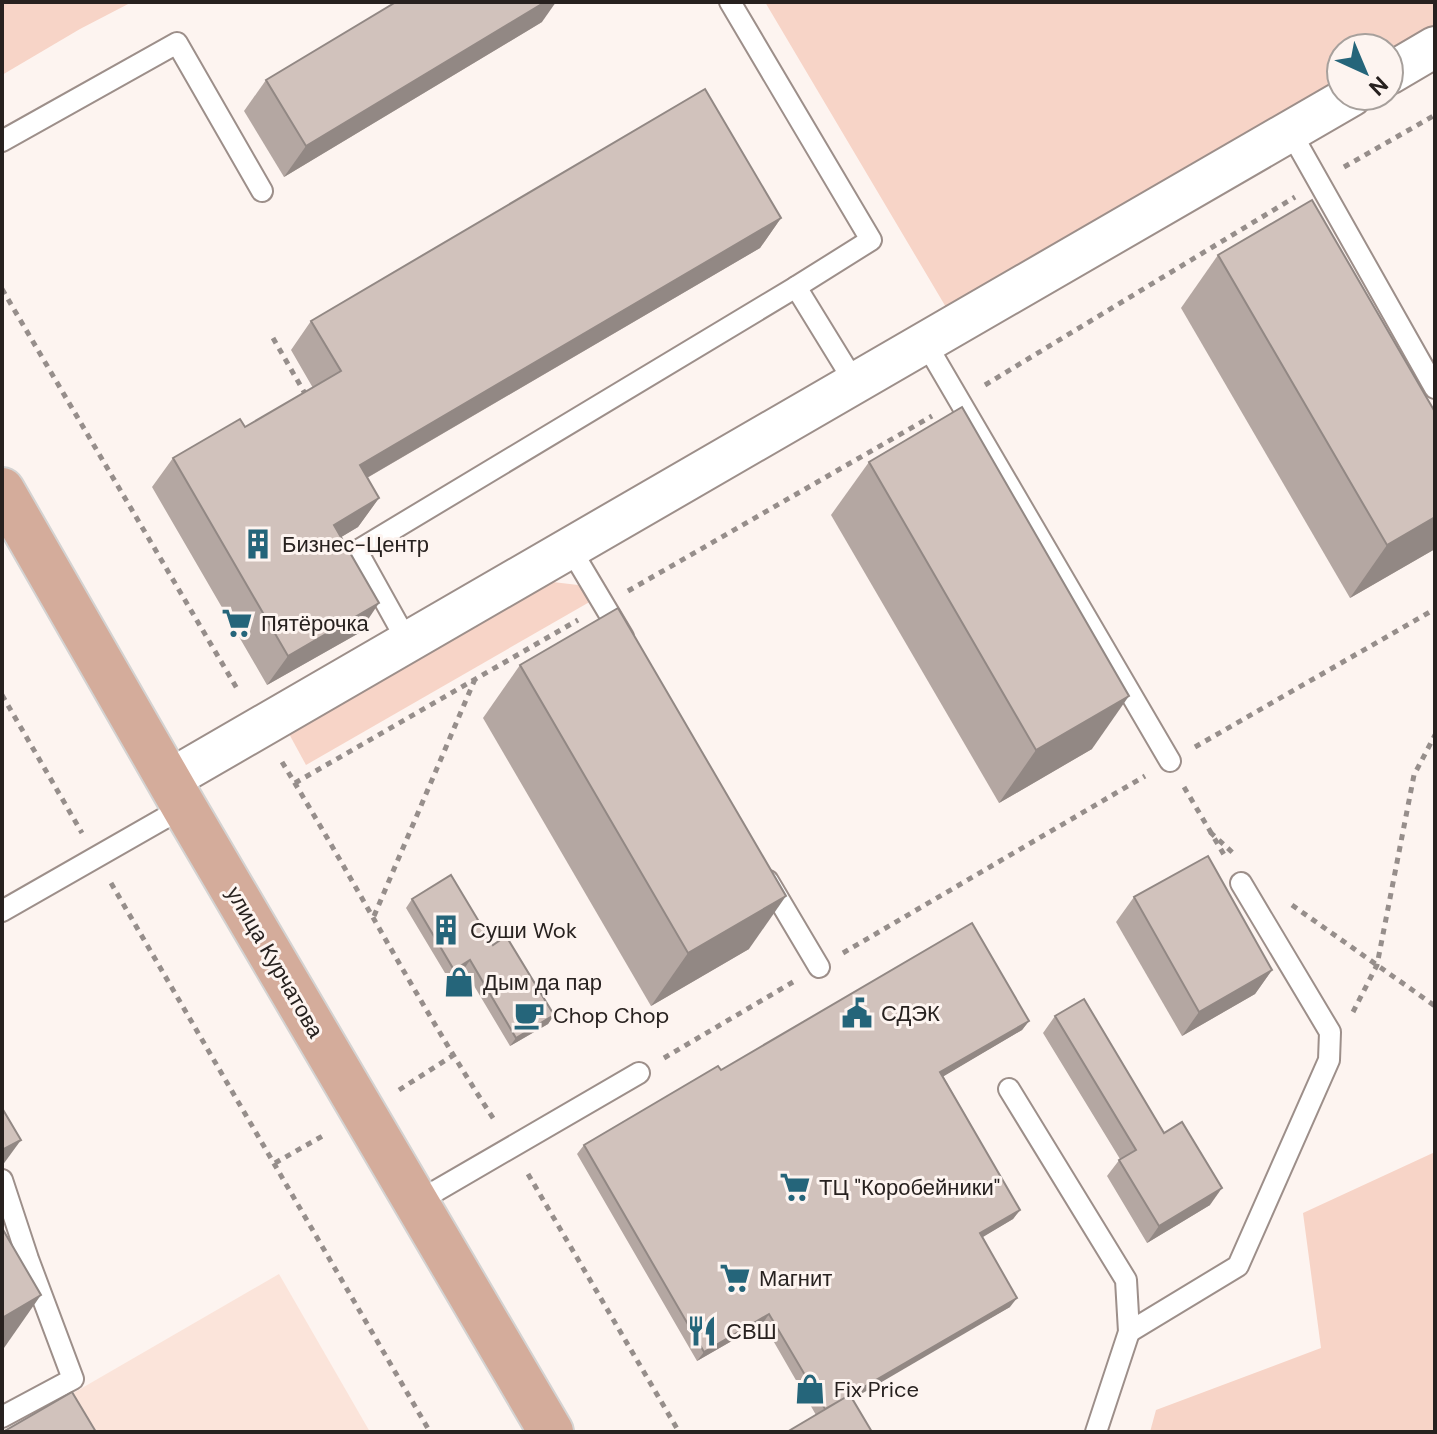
<svg xmlns="http://www.w3.org/2000/svg" width="1437" height="1434" font-family="'DM Sans',sans-serif">
  <rect width="100%" height="100%" fill="#fdf4f0"/>
  <polygon fill="#fbe4da" points="279,1274 370,1432 6,1432"/>
  <g fill="#f7d4c7">
    <polygon points="2,2 132,2 80,29 2,75"/>
    <polygon points="765,2 1435,2 1435,25 1389,54 1389,48 1341,48 1341,83 953,319"/>
    <polygon points="553,582 578,585 593,600 306,765 288,732"/>
    <polygon points="1435,1152 1435,1432 1150,1432 1156,1410 1321,1348 1303,1213"/>
  </g>
  <g fill="none" stroke-linecap="round" stroke-linejoin="round">
    <g stroke="#9d8f8a" stroke-width="24">
      <g id="service">
        <polyline points="730,2 871,240 796,287 855,383"/>
        <polyline points="1290,131 1435,388"/>
        <polyline points="2,141 177,43 262,191"/>
        <polyline points="925,342 1170,761"/>
        <polyline points="570,548 623,637"/>
        <polyline points="407,641 357,551 796,287"/>
        <polyline points="768,881 819,967"/>
        <polyline points="2,911 184,807"/>
        <polyline points="1009,1089 1126,1280 1129,1332 1096,1432"/>
        <polyline points="2,1180 28,1259 73,1379 2,1417"/>
        <polyline points="417,1202 639,1073"/>
        <polyline points="1129,1332 1238,1266 1329,1060 1330,1032 1241,883"/>
      </g>
    </g>
    <g stroke="#9d8f8a" stroke-width="44">
      <g id="minor">
        <polyline points="1389,74 1435,47"/>
        <polyline points="169,780 1351,96"/>
      </g>
    </g>
    <g stroke="#d4d3d2" stroke-width="48">
      <polyline id="primary" points="2,490 184,807 551,1432"/>
    </g>
    <g stroke="#968e8b" stroke-width="5" stroke-dasharray="6 6" stroke-linecap="butt">
      <polyline points="1344,167 1435,115"/>
      <polyline points="2,289 239,692"/>
      <polyline points="273,338 307,397"/>
      <polyline points="985,385 1295,197"/>
      <polyline points="628,591 932,416"/>
      <polyline points="2,695 82,833"/>
      <polyline points="1195,747 1435,609"/>
      <path d="M282 762C355 881 419 1005 495 1121"/>
      <polyline points="295,783 578,620"/>
      <polyline points="1184,787 1226,858"/>
      <polyline points="1210,832 1233,853"/>
      <polyline points="111,883 430,1432"/>
      <polyline points="1292,905 1435,1006"/>
      <polyline points="374,916 475,679"/>
      <polyline points="843,953 1145,776"/>
      <polyline points="1353,1012 1377,965 1414,775 1435,735"/>
      <polyline points="664,1058 793,982"/>
      <polyline points="399,1090 452,1056"/>
      <polyline points="275,1163 326,1134"/>
      <polyline points="528,1174 679,1432"/>
    </g>
    <use href="#service" stroke="#fff" stroke-width="20"/>
    <use href="#minor" stroke="#fff" stroke-width="40"/>
    <use href="#primary" stroke="#d4ac9b" stroke-width="44"/>
  </g>
  <g fill="#b4a7a2">
    <polygon points="542,22 284,177 244,111 266,80"/>
    <polygon points="781,218 760,248 367,478 379,498 358,527 341,537 359,633 267,685 152,487 173,458 245,427 313,388 291,350 311,321"/>
    <polygon points="1218,255 1435,549 1350,598 1181,308"/>
    <polygon points="869,462 1092,749 999,803 831,515"/>
    <polygon points="520,665 749,949 651,1006 483,718"/>
    <polygon points="1134,897 1272,970 1255,994 1182,1036 1116,922"/>
    <polygon points="412,899 493,945 554,1015 548,1024 510,1046 464,969 448,978 406,908"/>
    <polygon points="1055,1016 1164,1133 1210,1205 1147,1243 1107,1176 1120,1159 1043,1033"/>
    <polygon points="1029,1021 1022,1030 943,1076 1020,1210 1013,1219 982,1237 1010,1307 816,1415 763,1323 697,1361 577,1154 584,1145 721,1070"/>
  </g>
  <g fill="#928884">
    <polygon points="545,2 556,2 542,22 284,177 306,146"/>
    <polygon points="781,218 760,248 339,494 360,465"/>
    <polygon points="379,498 358,527 313,554 334,525"/>
    <polygon points="1435,517 1435,549 1350,598 1387,545"/>
    <polygon points="379,603 359,633 267,685 288,656"/>
    <polygon points="1129,696 1092,749 999,803 1036,750"/>
    <polygon points="786,896 749,949 651,1006 688,953"/>
    <polygon points="470,960 464,969 448,978 454,970"/>
    <polygon points="1272,970 1255,994 1182,1036 1199,1012"/>
    <polygon points="554,1015 548,1024 510,1046 516,1038"/>
    <polygon points="1029,1021 1022,1030 934,1082 940,1072"/>
    <polygon points="21,1140 2,1166 2,1150"/>
    <polygon points="1222,1188 1210,1205 1147,1243 1159,1226"/>
    <polygon points="1020,1210 1013,1219 973,1243 980,1233"/>
    <polygon points="41,1295 4,1348 2,1350 2,1318"/>
    <polygon points="1017,1298 1010,1307 844,1404 850,1395"/>
    <polygon points="769,1314 763,1323 697,1361 704,1352"/>
  </g>
  <g fill="#d1c2bc" stroke="#928884" stroke-width="2">
    <polygon points="396,2 545,2 306,146 266,80"/>
    <polygon points="705,89 781,218 360,465 379,498 334,525 379,603 288,656 173,458 240,419 245,427 341,371 311,321"/>
    <polygon points="1312,200 1435,412 1435,517 1387,545 1218,255"/>
    <polygon points="962,407 1129,696 1036,750 869,462"/>
    <polygon points="618,608 786,896 688,953 520,665"/>
    <polygon points="1208,856 1272,970 1199,1012 1134,897"/>
    <polygon points="451,875 493,945 506,936 554,1015 516,1038 470,960 454,970 412,899"/>
    <polygon points="972,923 1029,1021 940,1072 1020,1210 980,1233 1017,1298 850,1395 872,1432 787,1432 846,1397 825,1409 769,1314 704,1352 584,1145 718,1066 721,1070"/>
    <polygon points="1084,999 1164,1133 1182,1122 1222,1188 1159,1226 1119,1160 1136,1150 1055,1016"/>
    <polygon points="2,1108 21,1140 2,1150"/>
    <polygon points="2,1228 41,1295 2,1318"/>
    <polygon points="72,1392 96,1432 3,1432"/>
  </g>
  <defs>
    <g id="building-bare" transform="scale(2.4)"><path d="M-4-6H4V6H1V3H-1V6H-4ZM-2.5-4.3h1.7v1.8h-1.7ZM.8-4.3h1.7v1.8H.8ZM-2.5-1h1.7V.8h-1.7ZM.8-1h1.7V.8H.8Z" fill="#25657a" stroke="#fdf4f0" stroke-width="2.5" paint-order="stroke"/></g>
    <g id="supermarket-bare" transform="scale(2.4)"><path d="M-6-5.5h2.5l.6 2H6L4.5 2H-2.5L-4.4-4H-6ZM-1.5 3.2a1.3 1.3 0 1 0 .1 0ZM3 3.2a1.3 1.3 0 1 0 .1 0Z" fill="#25657a" stroke="#fdf4f0" stroke-width="2.5" paint-order="stroke"/></g>
    <g id="shop-bare" transform="scale(2.4)"><path d="M-5-2.5h2.3a2.7 3.5 0 0 1 5.4 0H5L5.5 6h-11ZM-1.5-2.5h3a1.5 2.3 0 0 0-3 0Z" fill="#25657a" stroke="#fdf4f0" stroke-width="2.5" paint-order="stroke"/></g>
    <g id="civic-bare" transform="scale(2.4)"><path d="M-.6-6.5H3V-4.5H.6V-3L4-1V1h2V6H-6V1h2V-1L-.6-3ZM-1.2 2.5V6h2.4V2.5Z" fill="#25657a" stroke="#fdf4f0" stroke-width="2.5" paint-order="stroke"/></g>
    <g id="cafe-bare" transform="scale(2.4)"><path d="M-5.5-4.5H6V0H3Q3 3.5 0 3.5H-2.5Q-5.5 3.5-5.5 0ZM3-3.2v2h1.7v-2ZM-6 4.5H4V6H-6Z" fill="#25657a" stroke="#fdf4f0" stroke-width="2.5" paint-order="stroke"/></g>
    <g id="restaurant-bare" transform="scale(2.4)"><path d="M-5-6h1v4h1v-4h1v4h1v-4h1v5L-1.5 .5V6h-2V.5L-5-1ZM5-6V6H3V1.5H1.5Q1.5-4 5-6Z" fill="#25657a" stroke="#fdf4f0" stroke-width="2.5" paint-order="stroke"/></g>
  </defs>
  <g fill-rule="evenodd">
    <use href="#building-bare" x="258" y="544"/>
    <use href="#supermarket-bare" x="237" y="623"/>
    <use href="#building-bare" x="446" y="930"/>
    <use href="#shop-bare" x="459" y="982"/>
    <use href="#civic-bare" x="857" y="1013"/>
    <use href="#cafe-bare" x="529" y="1015"/>
    <use href="#supermarket-bare" x="795" y="1187"/>
    <use href="#supermarket-bare" x="735" y="1278"/>
    <use href="#restaurant-bare" x="702" y="1331"/>
    <use href="#shop-bare" x="810" y="1389"/>
  </g>
  <g text-anchor="middle" dominant-baseline="central" stroke-width="6" stroke-linejoin="round" paint-order="stroke">
    <g font-size="22" fill="#27211f" stroke="#fdf4f0" text-anchor="start">
      <text x="282" y="544">Бизнес-Центр</text>
      <text x="261" y="623">Пятёрочка</text>
      <text x="470" y="930">Суши Wok</text>
      <text x="483" y="982">Дым да пар</text>
      <text x="881" y="1013">СДЭК</text>
      <text x="553" y="1015">Chop Chop</text>
      <text x="819" y="1187">ТЦ "Коробейники"</text>
      <text x="759" y="1278">Магнит</text>
      <text x="726" y="1331">СВШ</text>
      <text x="834" y="1389">Fix Price</text>
    </g>
    <g font-size="22" fill="#27211f" stroke="#fdf4f0">
      <text transform="translate(275 962) rotate(60)">улица Курчатова</text>
    </g>
  </g>
  <rect width="1437" height="1434" fill="none" stroke="#27211f" stroke-width="8"/>
  <g transform="translate(1365 72) rotate(136)"><circle r="38" fill="#fdf4f0" stroke="#a7a09c" stroke-width="2"/>
  <path d="M0-6L14 30L0 20L-14 30Z" fill="#25657a"/>
  <text y="-12" font-size="22" font-weight="bold" text-anchor="middle" fill="#27211f">N</text>
  </g>
</svg>
